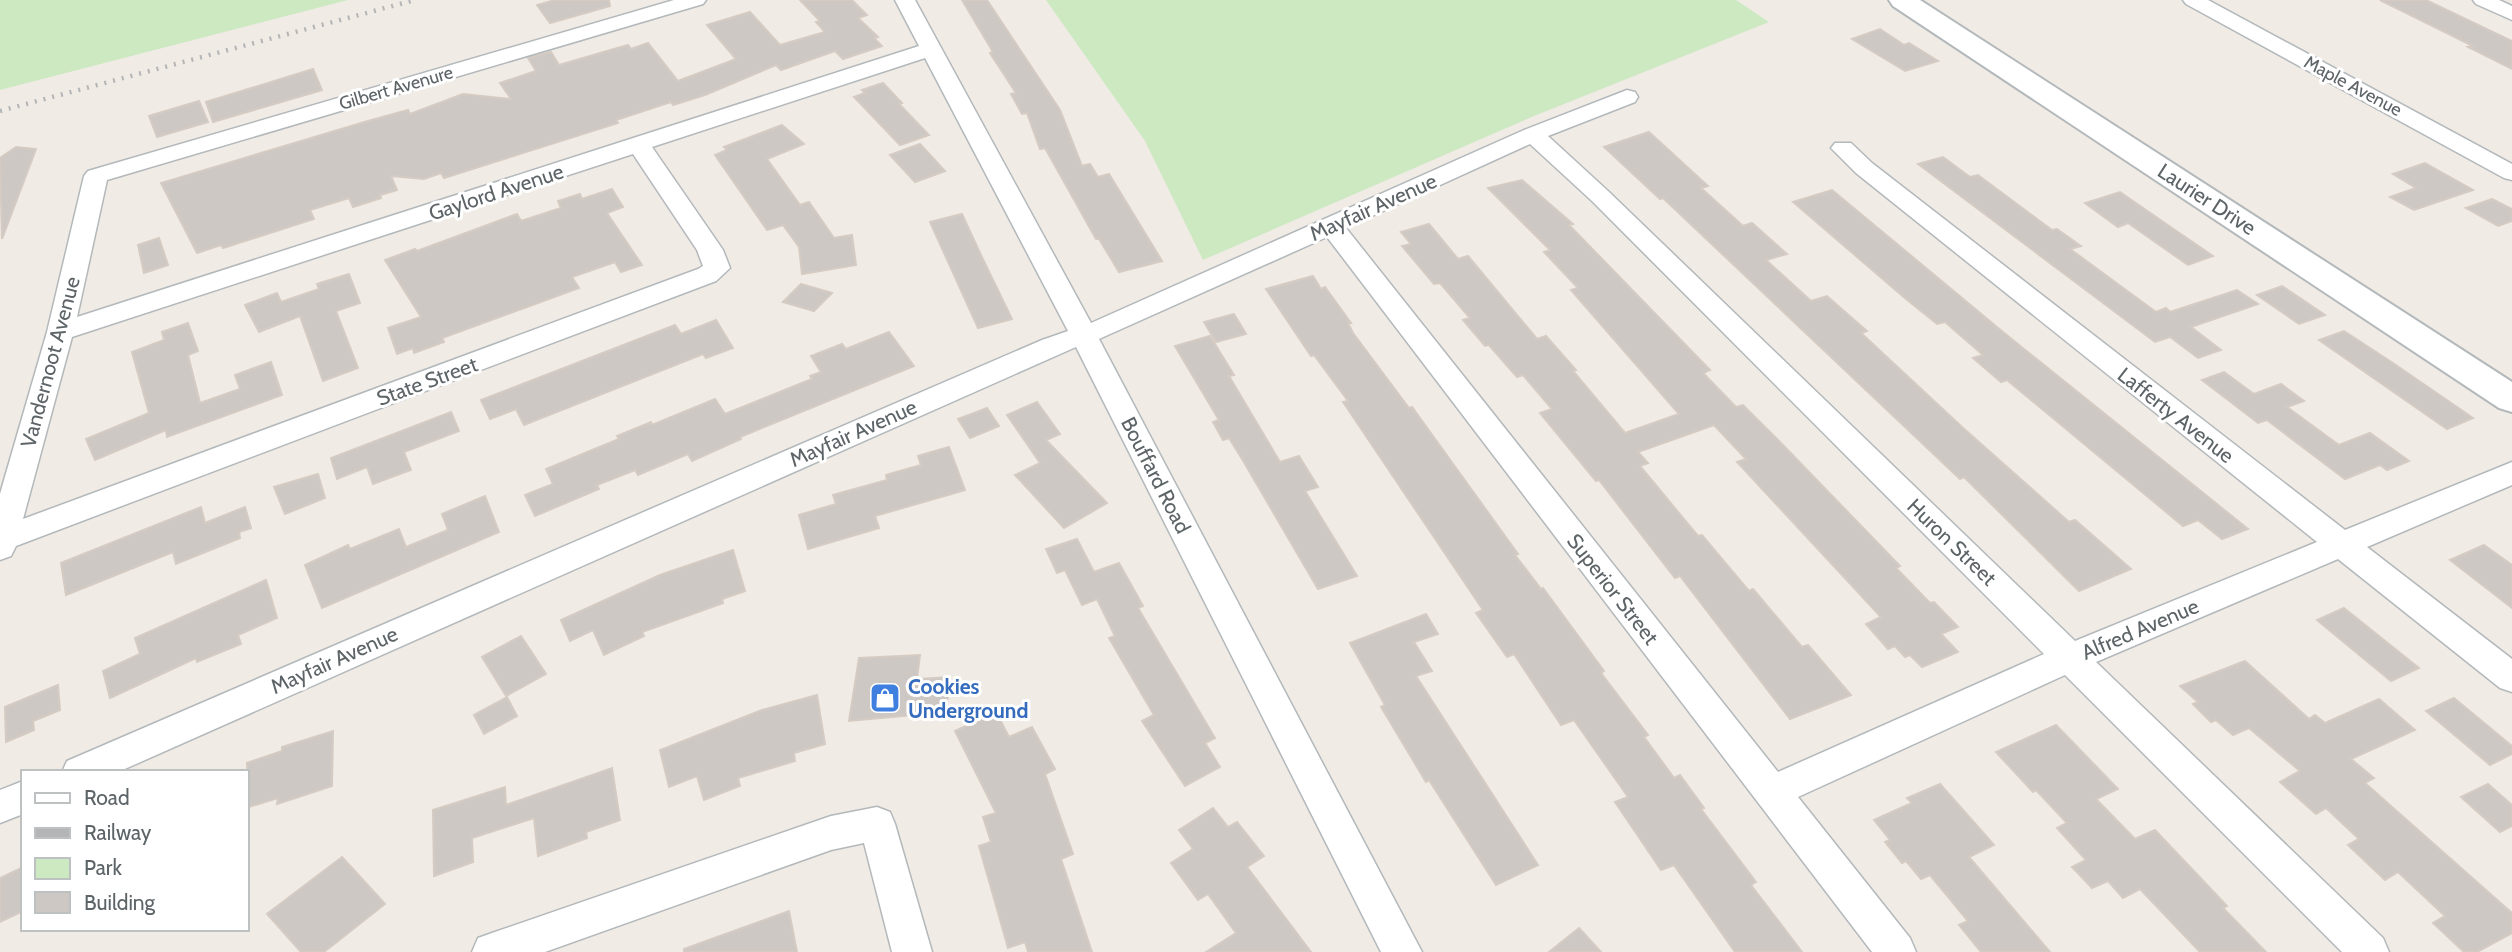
<svg xmlns="http://www.w3.org/2000/svg" width="2512" height="952" font-family="Cabin,sans-serif">
  <rect width="100%" height="100%" fill="#f0ebe5"/>
  <g fill="#cce9c1">
    <polygon points="0,0 348,0 0,90"/>
    <polygon points="1046,0 1736,0 1769,22 1534,116 1203,260 1145,141"/>
  </g>
  <g fill="#cdc8c4" stroke="#d5cbc3" stroke-width="2">
    <polygon points="555,0 609,0 610,6 550,23 537,5"/>
    <polygon points="800,0 852,0 867,15 858,18 878,37 874,38 882,46 843,59 835,51 781,70 776,65 705,95 673,105 671,102 616,120 618,123 444,178 441,173 424,179 391,176 397,190 380,195 381,198 353,207 349,198 310,210 314,219 223,248 221,245 197,253 161,183 368,121 408,110 410,114 463,94 511,99 500,83 536,71 528,58 551,52 559,65 628,45 631,49 648,43 678,81 736,59 707,25 750,12 780,45 825,32 816,22 820,21"/>
    <polygon points="962,0 987,0 1060,110 1082,166 1090,164 1098,177 1109,174 1162,261 1119,272 1099,239 1096,239 1045,148 1040,149 1027,113 1022,114 1011,94 1016,93 990,53 993,52"/>
    <polygon points="2380,0 2426,0 2512,41 2512,69 2468,47 2473,46"/>
    <polygon points="1880,29 1904,45 1909,43 1938,61 1905,71 1852,39"/>
    <polygon points="313,69 322,90 213,122 206,102"/>
    <polygon points="883,83 902,103 899,104 929,135 900,145 854,97 865,93 862,90"/>
    <polygon points="199,101 208,122 157,137 149,116"/>
    <polygon points="782,125 804,144 767,159 800,205 809,202 834,238 852,235 856,265 802,274 799,247 783,225 767,230 715,155 727,150 724,147"/>
    <polygon points="1649,132 1708,186 1701,188 1743,226 1752,223 1787,254 1766,260 1811,301 1827,296 1867,331 1861,333 1962,427 2069,522 2075,520 2131,569 2079,591 1964,477 1960,479 1663,198 1660,199 1604,147"/>
    <polygon points="920,144 945,171 915,182 890,155"/>
    <polygon points="16,147 36,149 2,239 0,158"/>
    <polygon points="1943,157 1970,177 1978,175 2052,230 2057,229 2081,246 2070,249 2156,312 2166,308 2170,312 2237,290 2258,304 2191,327 2221,350 2198,358 2170,337 2155,342 1918,164"/>
    <polygon points="2425,163 2473,190 2414,210 2390,197 2416,188 2393,174"/>
    <polygon points="1522,180 1573,224 1569,225 1710,370 1703,373 1736,407 1743,405 1781,443 1900,566 1896,568 1930,603 1934,602 1958,627 1941,634 1958,652 1922,667 1910,655 1905,657 1895,646 1888,649 1866,624 1881,617 1737,462 1746,459 1714,425 1638,452 1648,463 1640,466 1698,536 1702,535 1749,591 1753,589 1802,647 1808,645 1851,695 1790,719 1680,576 1675,578 1599,480 1596,481 1540,413 1552,409 1523,375 1517,377 1489,345 1485,346 1463,320 1470,318 1440,283 1434,284 1402,246 1411,244 1401,232 1429,224 1458,259 1468,256 1537,339 1546,336 1576,370 1573,371 1625,433 1679,414 1571,290 1578,288 1544,252 1550,250 1488,188"/>
    <polygon points="612,189 623,207 607,213 642,265 621,272 615,262 572,277 579,288 442,338 444,342 414,353 413,348 397,354 388,328 421,317 385,260 415,249 417,251 517,214 521,221 561,208 558,201 580,194 582,199"/>
    <polygon points="1832,190 2003,332 2248,529 2222,539 2198,520 2183,526 2007,380 2001,382 1973,358 1983,355 1945,322 1937,324 1906,299 1793,202"/>
    <polygon points="2120,192 2175,230 2213,256 2188,265 2128,223 2118,227 2085,203"/>
    <polygon points="2492,199 2512,209 2512,221 2498,226 2466,208"/>
    <polygon points="962,214 980,253 1012,319 978,328 930,222"/>
    <polygon points="159,238 168,265 144,273 138,245"/>
    <polygon points="349,274 360,303 336,311 358,368 323,381 300,316 259,332 245,305 277,293 281,302 319,289 317,284"/>
    <polygon points="1313,276 1321,289 1325,287 1351,323 1348,323 1353,333 1409,408 1412,407 1518,554 1515,555 1541,589 1543,588 1604,671 1601,673 1648,735 1644,737 1674,778 1680,775 1704,808 1701,809 1756,882 1751,885 1802,952 1735,952 1674,865 1661,870 1615,802 1628,797 1574,720 1561,725 1514,654 1507,657 1476,613 1483,610 1343,402 1348,401 1314,355 1311,356 1266,289"/>
    <polygon points="801,284 832,293 814,311 783,302"/>
    <polygon points="2282,286 2325,315 2299,324 2257,295"/>
    <polygon points="1234,314 1246,334 1216,342 1204,322"/>
    <polygon points="716,320 733,348 706,358 703,354 524,425 516,409 490,419 481,400 675,325 681,334"/>
    <polygon points="188,323 198,351 188,355 200,403 240,389 235,375 271,362 282,395 167,437 166,430 95,460 86,439 149,413 132,352 164,340 162,332"/>
    <polygon points="2344,331 2390,361 2473,418 2447,429 2319,340"/>
    <polygon points="889,332 914,366 740,437 741,439 692,461 688,454 638,475 635,470 597,485 599,489 535,516 525,495 553,484 546,469 619,439 617,436 651,422 652,425 715,399 725,414 812,379 810,376 821,372 811,356 842,344 846,349"/>
    <polygon points="1210,336 1234,375 1229,376 1280,462 1299,456 1318,487 1305,491 1357,576 1318,589 1242,459 1229,438 1223,440 1213,422 1219,420 1175,346"/>
    <polygon points="2224,372 2254,394 2281,384 2304,401 2287,407 2339,445 2370,433 2409,461 2387,470 2380,465 2345,479 2267,420 2258,423 2202,380"/>
    <polygon points="1037,402 1060,434 1046,440 1107,503 1064,528 1015,475 1040,463 1007,415"/>
    <polygon points="987,408 999,426 970,438 958,419"/>
    <polygon points="451,412 459,431 404,452 411,470 373,484 367,467 337,479 331,458"/>
    <polygon points="949,447 965,490 875,516 879,528 808,549 799,515 836,504 833,495 887,480 886,475 921,465 918,456"/>
    <polygon points="318,474 325,498 285,514 274,487"/>
    <polygon points="485,496 499,532 322,608 305,565 348,545 350,549 399,529 406,547 448,530 442,514"/>
    <polygon points="201,507 205,523 245,507 251,528 239,532 240,538 176,564 173,552 66,595 61,563"/>
    <polygon points="1077,539 1094,572 1119,563 1143,606 1138,608 1215,738 1205,743 1220,767 1185,786 1142,721 1154,715 1109,638 1115,636 1097,599 1082,605 1065,570 1057,573 1046,549"/>
    <polygon points="2484,545 2512,565 2512,608 2450,560"/>
    <polygon points="733,550 745,591 722,599 723,603 642,632 644,636 604,655 593,630 570,641 561,620 660,575"/>
    <polygon points="266,580 277,618 238,635 241,644 197,662 196,658 110,698 103,671 140,654 135,638"/>
    <polygon points="2344,608 2419,668 2391,681 2317,620"/>
    <polygon points="1426,614 1438,634 1414,642 1432,671 1416,676 1538,865 1496,885 1429,780 1426,782 1381,707 1385,705 1350,643"/>
    <polygon points="521,636 546,674 506,696 482,657"/>
    <polygon points="920,655 917,679 950,677 946,712 849,721 859,658"/>
    <polygon points="2245,661 2309,719 2315,715 2325,723 2379,699 2415,730 2351,759 2374,778 2365,783 2512,913 2512,933 2477,952 2464,952 2433,923 2445,916 2398,872 2385,880 2348,845 2359,839 2326,808 2316,814 2280,782 2300,771 2249,728 2233,735 2216,720 2211,722 2193,704 2198,702 2180,686"/>
    <polygon points="58,685 60,710 33,721 34,730 6,742 5,707"/>
    <polygon points="817,695 825,744 794,753 795,761 738,778 740,786 704,800 697,776 669,787 660,750 762,710"/>
    <polygon points="507,697 517,716 484,734 474,715"/>
    <polygon points="2454,698 2512,746 2512,754 2490,765 2426,711"/>
    <polygon points="996,712 1009,737 1032,727 1055,769 1045,774 1073,854 1061,859 1092,952 1028,952 1025,942 1008,948 979,846 991,842 983,817 996,813 955,731"/>
    <polygon points="2056,725 2118,789 2096,799 2135,839 2155,830 2227,906 2223,908 2266,952 2200,952 2140,889 2123,898 2108,881 2092,888 2072,867 2086,860 2057,828 2067,823 2036,790 2033,792 1996,752"/>
    <polygon points="333,731 332,786 277,804 278,798 249,807 247,763 282,751 282,747"/>
    <polygon points="612,768 620,820 586,832 587,838 538,856 534,818 472,838 473,862 434,876 433,810 505,787 506,805"/>
    <polygon points="1940,784 1994,845 1969,857 2050,952 1981,952 1959,925 1968,921 1930,875 1921,879 1906,861 1902,863 1885,842 1890,840 1874,820 1912,803 1907,798"/>
    <polygon points="2488,784 2512,805 2512,826 2500,832 2461,797"/>
    <polygon points="1213,808 1228,827 1237,822 1264,856 1247,867 1311,952 1206,952 1236,933 1208,894 1198,900 1171,863 1193,849 1179,830"/>
    <polygon points="342,857 385,904 324,952 301,952 267,914"/>
    <polygon points="23,867 23,911 0,922 0,878"/>
    <polygon points="789,911 797,952 684,952 684,949"/>
    <polygon points="1579,928 1601,952 1549,952"/>
  </g>
  <g fill="none" stroke-linecap="round" stroke-linejoin="round">
    <g stroke="#b3b8bb" stroke-width="3">
      <g id="minor">
        <path d="M674 0H706L703 4 107 180 77 317 919 46 895 0H915L1091 323 1524 130 1627 90 1635 92 1638 97 1635 102 1548 136 1608 191 2075 641 2317 542 1856 173 1831 148 1835 143H1851L1872 163 2345 530 2512 462V485L2367 547 2512 659V692L2500 688 2338 559 2096 662 2383 938 2389 952H2342L2065 675 1798 797 1910 938 1916 952H1872L1327 237 1099 339 1422 952H1381L1076 347 118 772H62L67 761 1042 340 1068 331 925 58 652 147 723 250 730 268 716 281 16 546 11 556 0 560V494L47 332 84 176 88 171ZM1530 144 1592 201 2044 654 1778 772 1346 228ZM633 154 697 250 703 266 698 269 23 519 72 337Z"/>
        <polygon points="2183,0 2208,0 2512,164 2512,180 2504,178 2186,4"/>
        <polygon points="2473,0 2499,0 2512,6 2512,20 2476,4"/>
        <polygon points="23,781 23,814 0,823 0,790"/>
        <polygon points="877,807 890,812 895,824 932,952 892,952 864,843 831,850 545,952 472,952 478,938 492,933 831,816"/>
      </g>
    </g>
    <g stroke="#b3b8bb" stroke-width="4">
      <polygon id="tertiary" points="1889,0 1920,0 2512,382 2512,412 2499,408 1893,6"/>
    </g>
    <use href="#minor" fill="#fff" fill-rule="evenodd"/>
    <use href="#tertiary" fill="#fff" fill-rule="evenodd"/>
    <polyline stroke="#b4b5b6" stroke-width="4.5" stroke-dasharray="2 7" stroke-linecap="butt" points="0,111 415,0"/>
  </g>
  <defs>
    <g id="shop-square" transform="scale(1.575)"><rect x="-9" y="-9" width="18" height="18" rx="4" fill="#3f7fe0" stroke="#fff"/><path d="M-5-2.5h2.3a2.7 3.5 0 0 1 5.4 0H5L5.5 6h-11ZM-1.5-2.5h3a1.5 2.3 0 0 0-3 0Z" fill="#fff"/></g>
  </defs>
  <g fill-rule="evenodd">
    <use href="#shop-square" x="885" y="698"/>
  </g>
  <g text-anchor="middle" dominant-baseline="central" stroke-width="6" stroke-linejoin="round" paint-order="stroke">
    <g font-size="18" fill="#5d6467" stroke="#fff">
      <text transform="translate(2353 86) rotate(28)">Maple Avenue</text>
      <text transform="translate(396 88) rotate(-16)">Gilbert Avenure</text>
    </g>
    <g font-size="21" fill="#5d6467" stroke="#fff">
      <text transform="translate(496 192) rotate(-18)">Gaylord Avenue</text>
      <text transform="translate(2207 199) rotate(33)">Laurier Drive</text>
      <text transform="translate(1373 207) rotate(-24)">Mayfair Avenue</text>
      <text transform="translate(50 362) rotate(-75)">Vandernoot Avenue</text>
      <text transform="translate(427 381) rotate(-20)">State Street</text>
      <text transform="translate(2176 415) rotate(38)">Lafferty Avenue</text>
      <text transform="translate(853 433) rotate(-24)">Mayfair Avenue</text>
      <text transform="translate(1156 475) rotate(63)">Bouffard Road</text>
      <text transform="translate(1952 542) rotate(44)">Huron Street</text>
      <text transform="translate(1613 589) rotate(52)">Superior Street</text>
      <text transform="translate(2140 629) rotate(-23)">Alfred Avenue</text>
      <text transform="translate(334 660) rotate(-24)">Mayfair Avenue</text>
    </g>
    <g font-size="21" font-weight="bold" fill="#366cbe" stroke="#fff" text-anchor="start">
      <text x="908" y="686">Cookies<tspan x="908" dy="24">Underground</tspan></text>
    </g>
  </g>
  <rect x="21" y="770" width="228" height="161" fill="#ffffff" stroke="#bec1c2" stroke-width="2"/>
  <rect x="35" y="793" width="35" height="10" fill="#ffffff" stroke="#bec1c2" stroke-width="2"/>
  <text x="84" y="805" font-size="21" fill="#5d6467">Road</text>
  <rect x="35" y="828" width="35" height="10" fill="#b4b5b6" stroke="#bec1c2" stroke-width="2"/>
  <text x="84" y="840" font-size="21" fill="#5d6467">Railway</text>
  <rect x="35" y="858" width="35" height="21" fill="#cce9c1" stroke="#bec1c2" stroke-width="2"/>
  <text x="84" y="875" font-size="21" fill="#5d6467">Park</text>
  <rect x="35" y="892" width="35" height="21" fill="#cdc8c4" stroke="#bec1c2" stroke-width="2"/>
  <text x="84" y="910" font-size="21" fill="#5d6467">Building</text>
</svg>
